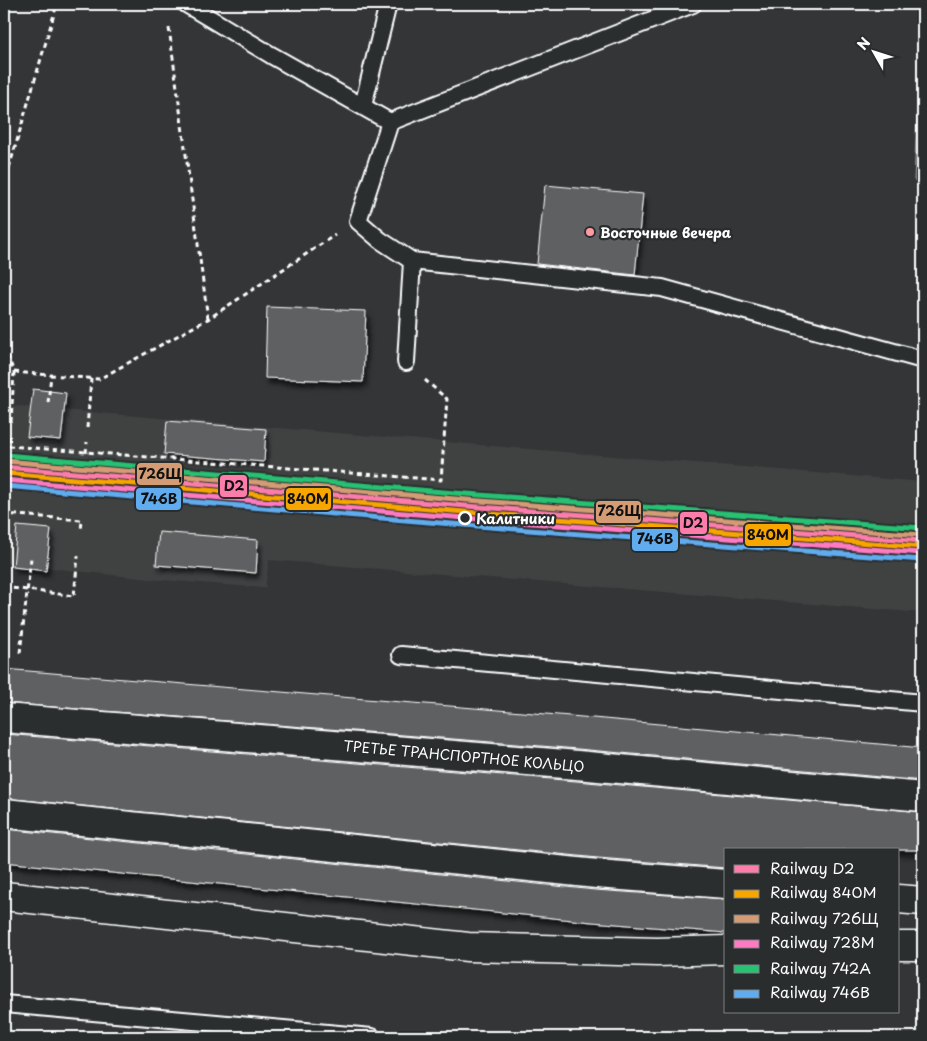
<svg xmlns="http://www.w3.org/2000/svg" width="927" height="1041" font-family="'Playpen Sans',sans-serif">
  <defs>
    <filter id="shadow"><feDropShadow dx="3" dy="5.5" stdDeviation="2.5" flood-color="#0009"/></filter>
  </defs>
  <rect width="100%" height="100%" fill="#333536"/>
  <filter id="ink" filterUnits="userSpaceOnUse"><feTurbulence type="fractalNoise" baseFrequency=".02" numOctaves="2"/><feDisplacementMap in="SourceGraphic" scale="10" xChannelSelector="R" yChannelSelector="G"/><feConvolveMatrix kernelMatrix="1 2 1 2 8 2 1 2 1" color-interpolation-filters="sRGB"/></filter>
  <g filter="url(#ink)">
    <polygon fill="#404243" points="4,405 923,482 923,613 269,560 265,588 149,579 4,563"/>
    <polygon fill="#4c4f50" stroke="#a6a7a8" points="918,95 923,96 923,181 914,180"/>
    <g fill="#5f6162" stroke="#fff" filter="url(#shadow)">
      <polygon points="545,185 643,194 635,275 537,264"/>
      <polygon points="267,307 366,311 363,382 265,378"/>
      <polygon points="33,389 66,393 61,440 27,437"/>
      <polygon points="167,421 266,429 264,462 164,454"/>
      <polygon points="17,526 51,529 46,571 13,567"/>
      <polygon points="159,532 258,540 256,573 156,565"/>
      <polygon points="4,669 582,717 923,748 923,781 578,749 4,703"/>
      <polygon points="4,734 576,781 923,812 923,850 726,850 726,868 598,858 4,798"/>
      <polygon points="4,829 595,890 726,899 726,933 592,922 4,862"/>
    </g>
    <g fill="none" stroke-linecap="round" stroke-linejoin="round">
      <g stroke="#fff" stroke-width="20">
        <g id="lane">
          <polyline points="186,4 271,55 390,122"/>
          <polyline points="693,4 390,122 358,221 380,240 412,261 662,288 923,360"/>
          <polyline points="363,106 388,4"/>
          <polyline points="406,362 412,261"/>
          <polyline points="401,655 923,703"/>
          <polyline points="4,1004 372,1037"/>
        </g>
      </g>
      <g stroke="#fff" stroke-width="31">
        <g id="primary">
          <polyline points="4,813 597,874 726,884"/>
          <polyline points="4,896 468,947 657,952 726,950"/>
          <polyline points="898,899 923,901"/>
          <polyline points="898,946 923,946"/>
        </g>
      </g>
      <g stroke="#fff" stroke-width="3" stroke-dasharray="5 4" stroke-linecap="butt">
        <polyline points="169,28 208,319"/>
        <polyline points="4,185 57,4"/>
        <polyline points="4,347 14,372 11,422"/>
        <polyline points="14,372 99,379 208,319 335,235"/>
        <polyline points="48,403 51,375"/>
        <polyline points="87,428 91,379"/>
        <polyline points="9,436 9,446 441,480 447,399 425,380"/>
        <polyline points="86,453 87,442"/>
        <polyline points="4,514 82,520 81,531"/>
        <polyline points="4,525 6,514"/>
        <polyline points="4,587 74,596 78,556"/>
        <polyline points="20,653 31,558"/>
      </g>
      <use href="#lane" stroke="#2a2d2e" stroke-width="16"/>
      <use href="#primary" stroke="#2a2d2e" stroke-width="28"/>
      <g stroke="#fff" stroke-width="31" stroke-linecap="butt">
        <polyline id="primary-bridge" points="4,718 577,765 923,797"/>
      </g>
      <use href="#primary-bridge" stroke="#2a2d2e" stroke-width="28"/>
      <g stroke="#2a2d2e" stroke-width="9">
        <polyline id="rail-1" points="4,467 466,506 923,541"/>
      </g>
      <g stroke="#2a2d2e" stroke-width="9">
        <polyline id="rail-2" points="4,473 465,512 923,547"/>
      </g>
      <g stroke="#2a2d2e" stroke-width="9">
        <polyline id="rail-3" points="5,461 467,500 923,535"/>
      </g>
      <g stroke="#2a2d2e" stroke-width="9">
        <polyline id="rail-4" points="4,480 465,518 922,553"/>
      </g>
      <g stroke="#2a2d2e" stroke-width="9">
        <polyline id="rail-5" points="5,455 467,494 923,528"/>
      </g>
      <g stroke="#2a2d2e" stroke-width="9">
        <polyline id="rail-6" points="4,486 464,525 922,560"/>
      </g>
      <use href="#rail-1" stroke="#fd7daa" stroke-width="5"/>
      <use href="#rail-2" stroke="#f7a600" stroke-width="5"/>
      <use href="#rail-3" stroke="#d39c74" stroke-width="5"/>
      <use href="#rail-4" stroke="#fe7ac1" stroke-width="5"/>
      <use href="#rail-5" stroke="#26c172" stroke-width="5"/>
      <use href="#rail-6" stroke="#60acee" stroke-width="5"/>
    </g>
  </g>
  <circle fill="#ff9aa2" stroke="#2a2d2e" stroke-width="2" cx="590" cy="232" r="5"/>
  <circle fill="#2a2d2e" stroke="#fff" stroke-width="2.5" cx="465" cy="518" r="6"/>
  <g text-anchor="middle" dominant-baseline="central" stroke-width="4.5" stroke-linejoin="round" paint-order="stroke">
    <g font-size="14" font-weight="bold" fill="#fff" stroke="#2a2d2e" text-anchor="start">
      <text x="600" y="232">Восточные вечера</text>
    </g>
    <g font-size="14" font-weight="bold" fill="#fff" stroke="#2a2d2e" text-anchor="start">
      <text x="476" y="518">Калитники</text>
    </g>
    <g font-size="14" fill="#fff" stroke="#2a2d2e">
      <text transform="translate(464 756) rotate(5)">ТРЕТЬЕ ТРАНСПОРТНОЕ КОЛЬЦО</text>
    </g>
  </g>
  <g stroke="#2a2d2e" stroke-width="2">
    <rect x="136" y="462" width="47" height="24" rx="5" fill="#d39c74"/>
    <rect x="219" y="474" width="29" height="24" rx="5" fill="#fd7daa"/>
    <rect x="285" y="487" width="47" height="24" rx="5" fill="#f7a600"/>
    <rect x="135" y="487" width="47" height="24" rx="5" fill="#60acee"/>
    <rect x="595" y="500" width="47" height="24" rx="5" fill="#d39c74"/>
    <rect x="679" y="511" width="29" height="24" rx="5" fill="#fd7daa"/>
    <rect x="744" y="523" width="48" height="24" rx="5" fill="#f7a600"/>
    <rect x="631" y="528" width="48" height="24" rx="5" fill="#60acee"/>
  </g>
  <g font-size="14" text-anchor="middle" font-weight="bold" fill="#111">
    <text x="160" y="479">726Щ</text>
    <text x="234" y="491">D2</text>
    <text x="308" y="504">840М</text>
    <text x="159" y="504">746В</text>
    <text x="619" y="516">726Щ</text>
    <text x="693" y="528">D2</text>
    <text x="768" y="540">840М</text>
    <text x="655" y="544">746В</text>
  </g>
  <rect width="927" height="1041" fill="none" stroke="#2a2d2e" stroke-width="20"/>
  <rect x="10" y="10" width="907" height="1021" fill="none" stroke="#fff" stroke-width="2" filter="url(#ink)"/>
  <rect x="724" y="848" width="175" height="165" fill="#2a2d2e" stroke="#7f8182"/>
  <rect x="734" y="865" width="25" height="8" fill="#fd7daa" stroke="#7f8182"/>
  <text x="770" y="874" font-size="15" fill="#ffffff">Railway D2</text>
  <rect x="734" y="890" width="25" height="8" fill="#f7a600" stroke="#7f8182"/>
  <text x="770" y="898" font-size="15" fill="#ffffff">Railway 840М</text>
  <rect x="734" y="915" width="25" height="8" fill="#d39c74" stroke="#7f8182"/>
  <text x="770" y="924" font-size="15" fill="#ffffff">Railway 726Щ</text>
  <rect x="734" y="940" width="25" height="8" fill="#fe7ac1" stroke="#7f8182"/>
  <text x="770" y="948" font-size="15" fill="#ffffff">Railway 728М</text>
  <rect x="734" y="965" width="25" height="8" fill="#26c172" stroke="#7f8182"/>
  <text x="770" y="974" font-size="15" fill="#ffffff">Railway 742А</text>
  <rect x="734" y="990" width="25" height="8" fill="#60acee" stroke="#7f8182"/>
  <text x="770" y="998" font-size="15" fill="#ffffff">Railway 746В</text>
  <g transform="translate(874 52) rotate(309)" stroke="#2a2d2e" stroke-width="4" paint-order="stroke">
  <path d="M0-4L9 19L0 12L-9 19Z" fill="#ffffff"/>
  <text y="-8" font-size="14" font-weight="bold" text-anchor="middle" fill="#ffffff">N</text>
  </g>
</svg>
